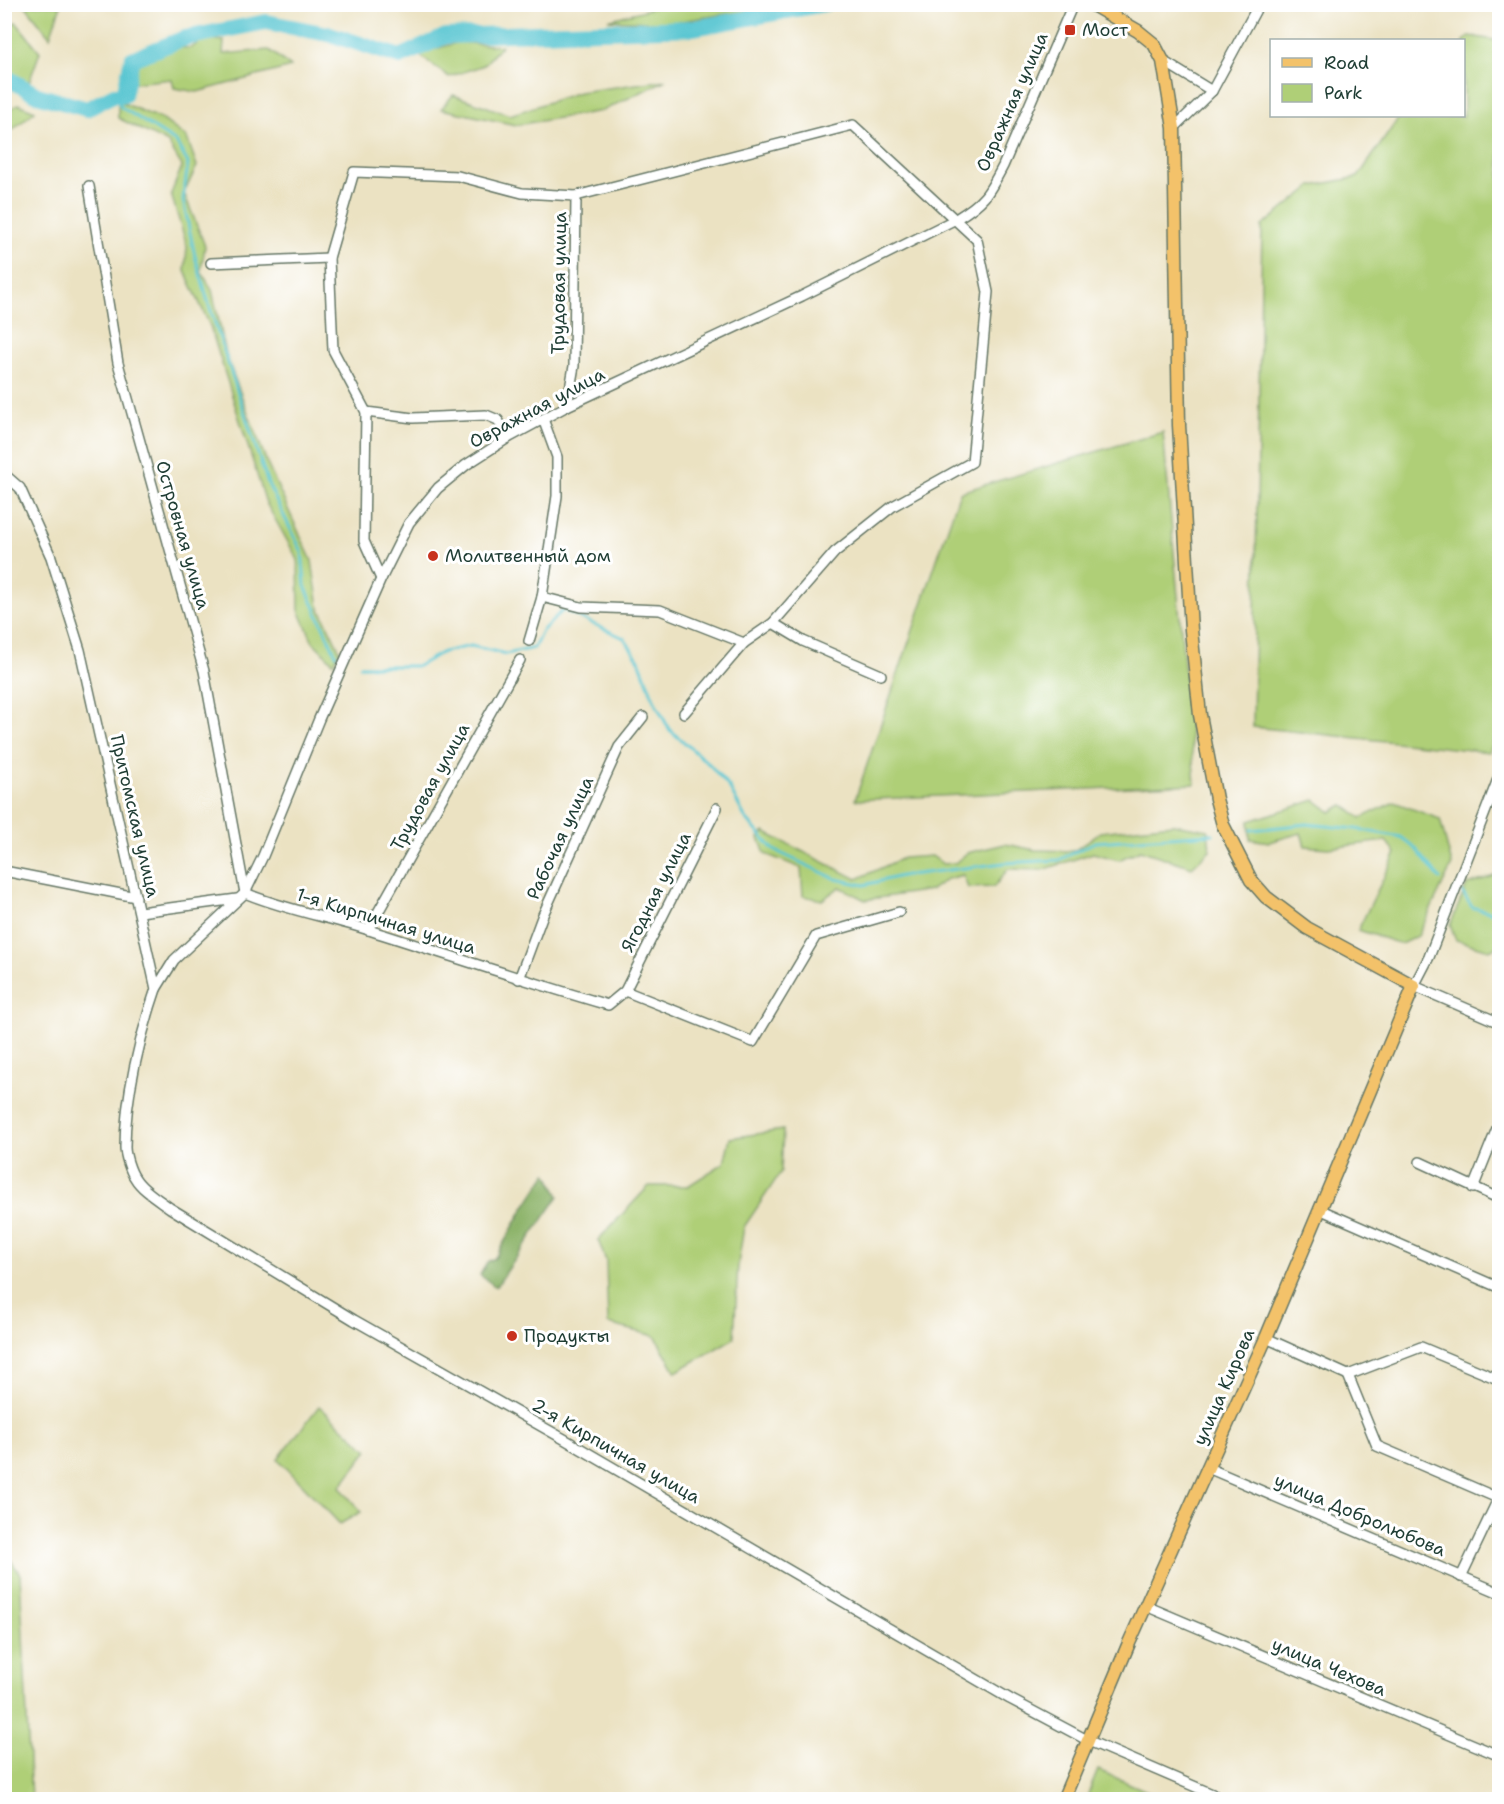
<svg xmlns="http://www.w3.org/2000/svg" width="1504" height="1804" font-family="'Shantell Sans',sans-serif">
  <rect width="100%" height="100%" fill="#fff"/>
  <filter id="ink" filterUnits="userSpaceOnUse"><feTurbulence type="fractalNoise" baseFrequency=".0167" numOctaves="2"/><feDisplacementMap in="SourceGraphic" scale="12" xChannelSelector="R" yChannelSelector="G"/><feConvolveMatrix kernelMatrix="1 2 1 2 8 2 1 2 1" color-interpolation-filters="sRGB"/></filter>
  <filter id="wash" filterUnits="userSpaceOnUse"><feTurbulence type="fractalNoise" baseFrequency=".008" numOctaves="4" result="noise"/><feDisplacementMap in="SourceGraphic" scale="24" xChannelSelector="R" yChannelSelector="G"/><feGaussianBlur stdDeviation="1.35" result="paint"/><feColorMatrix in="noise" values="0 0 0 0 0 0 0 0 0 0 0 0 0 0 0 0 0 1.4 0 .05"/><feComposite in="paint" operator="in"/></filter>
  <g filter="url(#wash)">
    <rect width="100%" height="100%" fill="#ebe2c2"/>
    <g fill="#afcf77" stroke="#678656" stroke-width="1.5">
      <polygon points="25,5 61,5 50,37"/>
      <polygon points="663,5 663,4 784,5 668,23 608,20"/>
      <polygon points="16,22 40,52 28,85 5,70 5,26"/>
      <polygon points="1470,36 1500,41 1499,729 1489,752 1253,727 1262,226 1312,186 1358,177 1400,116 1464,116 1464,41"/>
      <polygon points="205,38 224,41 223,54 269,50 291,67 197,92 174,88 172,79 133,83 138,63 173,47 191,48"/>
      <polygon points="459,42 501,46 484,65 449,77 418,54"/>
      <polygon points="666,80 602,111 516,125 441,109 453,95 510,115 579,92"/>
      <polygon points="118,101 163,120 187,138 197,166 184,193 205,246 201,271 212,290 227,358 269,468 312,561 319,607 340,651 334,663 313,642 299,610 298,560 266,503 210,326 185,271 187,246 171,194 182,166 168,143 118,118"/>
      <polygon points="18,104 35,111 5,136 5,113"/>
      <polygon points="1163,432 1195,784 855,800 960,492"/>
      <polygon points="1315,800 1331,812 1343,805 1361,818 1394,802 1440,819 1452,865 1418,936 1401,944 1358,930 1396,853 1386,841 1328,848 1305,846 1301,833 1269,842 1250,839 1249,821"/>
      <polygon points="1173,824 1208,830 1210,850 1192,867 1140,850 1119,860 1093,853 1043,870 1008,869 994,887 968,888 963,875 947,879 931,890 865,900 840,887 822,900 803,896 801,868 765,854 759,838 764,832 857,879 903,858 932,856 943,864 955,863 967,853 1005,844 1035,850 1074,851 1100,832"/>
      <polygon points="1497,875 1500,891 1499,946 1489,950 1456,940 1450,925 1467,885"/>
      <polygon points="783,1130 781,1172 744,1227 738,1264 734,1338 676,1372 655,1336 608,1324 606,1261 598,1240 649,1186 688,1186 724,1163 730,1138"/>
      <polygon points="319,1406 368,1450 340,1487 361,1512 340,1524 278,1459"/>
      <polygon points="5,1552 20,1574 31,1799 5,1799"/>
      <polygon points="1098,1770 1165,1799 1086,1799"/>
    </g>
    <polygon fill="#8bb268" stroke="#55784e" stroke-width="1.5" points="547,1173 559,1196 496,1287 480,1275 487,1262 495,1258 524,1208"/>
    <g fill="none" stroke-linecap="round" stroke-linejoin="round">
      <g stroke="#5ac6d2" stroke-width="3">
        <polyline points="114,95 121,107 176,142 188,163 183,200 195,256 209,305 268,484 302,552 305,586 336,655"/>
        <polyline points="360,666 418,666 443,652 471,646 506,654 534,648 542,631 563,610 624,638 639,660 655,702 669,729 710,765 729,787 746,819 774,850 836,879 864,885 901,876 1004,863 1059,860 1095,842 1213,834"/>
        <polyline points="1251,830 1307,824 1356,829 1401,837 1416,849 1440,879"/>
        <polyline points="1462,892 1472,907 1500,915"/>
      </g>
      <polyline stroke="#5ac6d2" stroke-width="16" points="4,76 37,95 87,109 114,95 124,95 132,59 185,38 266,22 333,35 400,57 446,36 694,28 825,4"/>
    </g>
  </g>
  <g filter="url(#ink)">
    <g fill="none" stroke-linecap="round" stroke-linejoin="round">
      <g stroke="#676" stroke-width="12">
        <g id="minor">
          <polyline points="1163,61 1212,91"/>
          <polyline points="1174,128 1212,91 1259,4"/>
          <polyline points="89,186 118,363 204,671 245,893"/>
          <polyline points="211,263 329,258"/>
          <polyline points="567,406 574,366 576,196"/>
          <polyline points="366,412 413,418 486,415 498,420 508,438"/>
          <path d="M4 474 20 488 51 557 80 650 156 989C140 1036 125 1097 125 1147 125 1155 130 1171 135 1178 142 1190 158 1199 170 1208L354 1320 564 1439 1010 1699 1089 1741 1226 1800"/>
          <polyline points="381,579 364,541 366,412 333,350 329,258 354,172 458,176 522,193 576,196 853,125 977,240 988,292 972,462 893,506 835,552 773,623 744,643 684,713"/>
          <polyline points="542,597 581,607 660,610 744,643"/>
          <polyline points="773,623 803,641 881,675"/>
          <polyline points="529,641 542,597 557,496 557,457 543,419"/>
          <polyline points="1500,774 1429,957 1414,986 1500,1023"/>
          <polyline points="4,871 136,897"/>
          <path d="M245 893C286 910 329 917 372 931 451 956 529 982 608 1005L625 991 717 808"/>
          <polyline points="140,912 237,899"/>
          <polyline points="368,930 520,660"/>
          <polyline points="519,979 542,917 619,747 643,717"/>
          <path d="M156 989 174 960 245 893 263 856 319 719 381 579 409 523 438 488 466 465 508 438 567 406 802 296 956 219C984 202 988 195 1003 166L1073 4"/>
          <polyline points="625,991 753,1042 816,936 899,912"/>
          <polyline points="1420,1162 1500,1199"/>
          <polyline points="1473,1188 1500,1121"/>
          <polyline points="1319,1209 1500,1288"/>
          <polyline points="1266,1338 1348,1375 1421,1347 1500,1380"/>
          <polyline points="1348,1375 1377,1446 1500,1499"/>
          <polyline points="1208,1468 1500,1593"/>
          <polyline points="1461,1577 1500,1495"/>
          <polyline points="1146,1606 1500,1756"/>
        </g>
      </g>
      <g stroke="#676" stroke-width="15">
        <polyline id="major" points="1063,1800 1129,1643 1266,1338 1414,986 1307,928 1266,897 1251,880 1223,825 1216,799 1200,715 1191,630 1179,425 1174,128 1163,61 1154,44 1138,31 1091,4"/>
      </g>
      <use href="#minor" stroke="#fff" stroke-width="9"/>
      <use href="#major" stroke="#f3c26a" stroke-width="12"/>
    </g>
  </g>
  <g fill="#c8321e" stroke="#fff" stroke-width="2">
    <rect x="1064" y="24" width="12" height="12" rx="3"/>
    <circle cx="433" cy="556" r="6"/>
    <circle cx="512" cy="1336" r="6"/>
  </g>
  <g text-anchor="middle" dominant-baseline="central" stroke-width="6" stroke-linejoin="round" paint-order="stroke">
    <g font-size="18" fill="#1f3d34" stroke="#fff" text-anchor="start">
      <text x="1082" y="30">Мост</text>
      <text x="445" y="556">Молитвенный дом</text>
      <text x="524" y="1336">Продукты</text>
    </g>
    <g font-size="18" fill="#1f3d34" stroke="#fff">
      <text transform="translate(1012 102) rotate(-66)">Овражная улица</text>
      <text transform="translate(559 283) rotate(-89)">Трудовая улица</text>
      <text transform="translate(537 408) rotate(-28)">Овражная улица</text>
      <text transform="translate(183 535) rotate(74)">Островная улица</text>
      <text transform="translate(430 787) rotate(-61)">Трудовая улица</text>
      <text transform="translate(135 816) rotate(77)">Притомская улица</text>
      <text transform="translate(560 838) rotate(-65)">Рабочая улица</text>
      <text transform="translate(656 892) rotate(-63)">Ягодная улица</text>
      <text transform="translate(386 921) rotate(17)">1-я Кирпичная улица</text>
      <text transform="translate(1224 1387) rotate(-66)">улица Кирова</text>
      <text transform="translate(616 1451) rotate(30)">2-я Кирпичная улица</text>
      <text transform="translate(1360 1515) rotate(23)">улица Добролюбова</text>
      <text transform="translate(1329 1667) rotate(23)">улица Чехова</text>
    </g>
  </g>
  <rect width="1504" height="1804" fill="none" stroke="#fff" stroke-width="24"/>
  <rect x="1270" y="39" width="195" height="78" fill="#ffffff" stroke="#a5b1ae" stroke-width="1.5"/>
  <rect x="1282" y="58" width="30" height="9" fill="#f3c26a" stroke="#a5b1ae" stroke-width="1.5"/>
  <text x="1324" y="69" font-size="18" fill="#1f3d34">Road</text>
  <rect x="1282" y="84" width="30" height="18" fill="#afcf77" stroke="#a5b1ae" stroke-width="1.5"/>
  <text x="1324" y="99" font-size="18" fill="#1f3d34">Park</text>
</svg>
